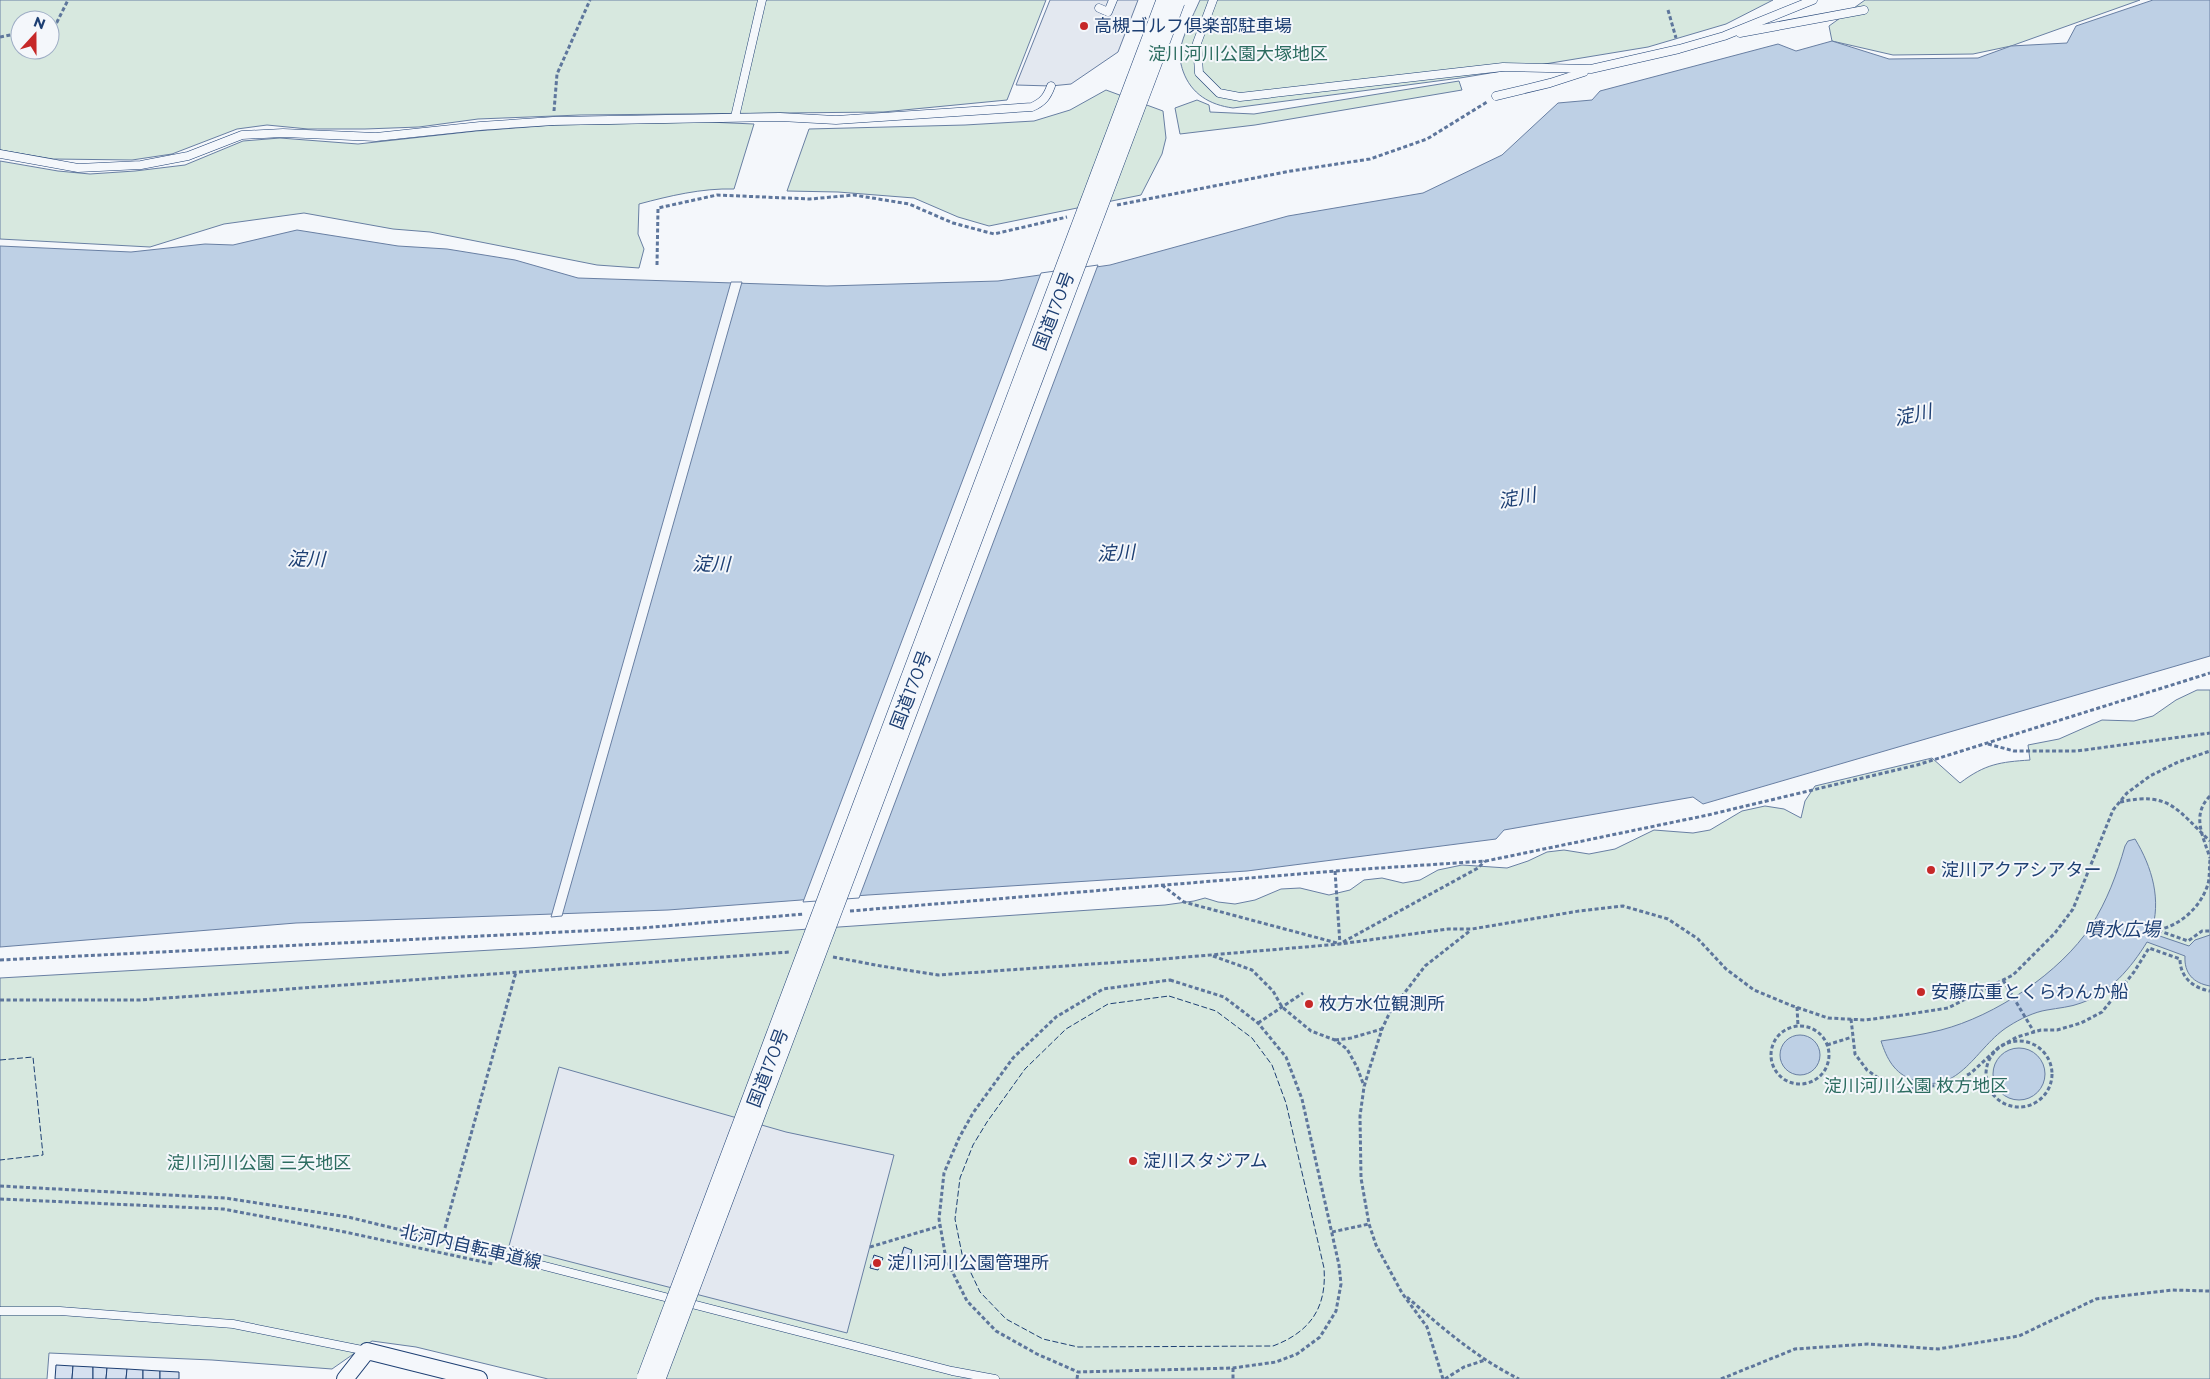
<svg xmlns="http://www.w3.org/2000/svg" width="2210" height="1379" font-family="Montserrat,'Noto Sans JP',sans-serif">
  <rect width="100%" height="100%" fill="#f4f7fb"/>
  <g fill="#d7e8df" stroke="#687fa3" fill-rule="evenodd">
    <path d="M0 0H1046L1007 100 883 112 580 115 478 119 419 127 365 129H308L267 125 237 129 172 154 132 160 53 159 0 150ZM20 20H50V50H20Z"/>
    <path d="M1200 0H1773L1726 24 1648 47 1460 78 1233 108C1210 105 1191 94 1183 71 1181 65 1179 57 1180 51 1183 34 1193 16 1200 0Z"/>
    <polygon points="1865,0 2140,0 2011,46 1973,54 1893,55 1832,41 1829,26"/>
    <polygon points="1459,81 1462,90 1255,125 1180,134 1175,108 1197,100 1209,105 1210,112 1254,114"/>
    <polygon points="1106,90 1163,111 1166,138 1162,154 1141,195 989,226 958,217 914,198 838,192 787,191 809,129 965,125 1034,121 1070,110"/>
    <path d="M708 122 754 124 734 189C702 188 669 196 639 204L638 234 644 249 639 268 597 265 430 232 393 229 304 213 224 224 150 247 0 239V161L58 171 90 174 135 171 185 165 243 141 280 138 358 144 476 131 555 125Z"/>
    <path d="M2197 690H2210V1379H548L416 1347 372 1341 332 1369 212 1360 49 1353 47 1379H0V978L528 948 1165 905 1194 901 1205 898 1218 902 1235 904 1255 900 1281 889 1300 888 1329 895 1350 890 1364 880 1382 878 1403 883 1420 880 1438 870 1462 865 1507 868 1528 861 1547 852 1564 850 1589 854 1615 849 1654 830 1693 833 1710 830 1742 811 1765 806 1784 809 1801 818 1805 801 1815 786 1932 758 1960 783C1985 764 2000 762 2030 760L2028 745 2059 739 2102 720 2134 721 2153 716 2176 700Z"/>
  </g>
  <g fill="#e3e8f0" stroke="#687fa3">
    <polygon points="1050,0 1138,0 1118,52 1071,84 1051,86 1016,85"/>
    <polygon points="559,1067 786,1132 894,1155 847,1333 509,1246"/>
  </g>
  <g fill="#bed0e5" stroke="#687fa3">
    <polygon points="2153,0 2210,0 2210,656 1703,804 1693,797 1504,830 1496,839 1247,871 868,895 668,910 296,923 0,947 0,246 131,252 205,244 233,245 297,230 398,246 447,249 515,260 578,278 827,286 998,281 1110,265 1288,216 1423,193 1502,155 1558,103 1592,100 1600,91 1778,44 1796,51 1832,41 1889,59 1978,58 2011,46 2067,43 2076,26"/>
    <path d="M2135 839C2152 867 2162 900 2151 933L2189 946 2195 940 2210 935V986C2193 983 2184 973 2185 956L2147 942C2131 968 2110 993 2081 1003 2071 1007 2058 1008 2047 1010 2034 1012 2020 1019 2009 1026 1976 1046 1960 1097 1913 1080 1894 1073 1887 1059 1881 1041 1901 1038 1921 1035 1941 1030 1995 1016 2060 973 2091 926 2107 901 2117 874 2125 846L2128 841Z"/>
    <circle cx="1800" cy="1055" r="20"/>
    <circle cx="2019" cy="1074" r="26"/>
  </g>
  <g fill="#f4f7fb" stroke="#687fa3">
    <polygon points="1098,265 859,898 803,902 1041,273"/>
    <polygon points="731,282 742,282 562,916 551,917"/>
  </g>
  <g fill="#d5e0f0" stroke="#1d3f73">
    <polygon points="904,1247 912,1250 909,1259 901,1257"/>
    <polygon points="874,1255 883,1258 878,1270 870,1268"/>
    <polygon points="56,1365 73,1366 72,1379 55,1379"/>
    <polygon points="73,1366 93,1367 93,1379 72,1379"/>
    <polygon points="93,1367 107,1368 106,1379 93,1379"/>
    <polygon points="107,1368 127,1369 126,1379 106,1379"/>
    <polygon points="127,1369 143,1370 143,1379 126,1379"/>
    <polygon points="143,1370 160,1371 160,1379 143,1379"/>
    <polygon points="160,1371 179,1372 179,1379 160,1379"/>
  </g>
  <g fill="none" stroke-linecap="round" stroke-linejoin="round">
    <g stroke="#1d3f73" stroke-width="9">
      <g id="lane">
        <polyline points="1213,0 1197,43 1199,73 1219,93 1240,97 1503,67 1591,69 1679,49 1724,36 1813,0"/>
        <polyline points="1099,8 1108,12 1113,0"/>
        <polyline points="1740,33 1864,10"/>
        <polyline points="1496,96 1550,83 1584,72"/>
        <polyline points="735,117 762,0"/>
        <path d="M0 154 78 168 141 165 188 156 242 135 283 133 376 137 480 126 553 121 780 117 836 120 1032 107C1043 102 1047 97 1051 86"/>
        <polyline points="502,1255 952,1371 995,1379"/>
        <polyline points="0,1311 60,1311 233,1324 367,1351"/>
      </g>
    </g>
    <g stroke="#1d3f73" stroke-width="18">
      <polyline id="street" points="345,1379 367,1351 479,1379"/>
    </g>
    <g stroke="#5e769c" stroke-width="3" stroke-dasharray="4 2.5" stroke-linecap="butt">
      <polyline points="1668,10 1676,38"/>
      <polyline points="50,24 57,22 68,0"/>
      <polyline points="0,37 20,33"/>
      <polyline points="554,111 557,74 590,0"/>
      <polyline points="1117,205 1291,171 1370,159 1427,139 1487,102"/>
      <polyline points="657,265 658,208 717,195 810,199 854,195 909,204 953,223 994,234 1067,217"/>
      <polyline points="1988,744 2014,751 2077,751 2210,733"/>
      <path d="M2210 796C2191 815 2203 836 2210 858"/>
      <path d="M2120 802C2170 791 2177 810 2210 841"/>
      <path d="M2210 860C2209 867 2210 876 2208 884 2201 907 2180 926 2157 930L2188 941 2202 931H2210"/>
      <polyline points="1335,871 1340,944"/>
      <polyline points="1162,885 1184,902 1337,943"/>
      <polyline points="850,911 1335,871 1486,861 1708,815 1917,765 2210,673"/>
      <polyline points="1343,942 1478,868 1485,861"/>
      <polyline points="1213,956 1252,970 1273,991 1282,1007 1311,1031 1335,1040 1347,1049 1357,1067 1364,1086"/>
      <polyline points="833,957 881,966 938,975 1163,959 1340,944 1448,929 1472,929 1579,911 1623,906 1668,919 1698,939 1726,969 1754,990 1790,1005 1828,1018 1865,1020 1903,1015 1948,1008 2013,975 2055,933 2073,909 2113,810 2127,793 2150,776 2178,762 2210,751"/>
      <polyline points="0,960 642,928 804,914"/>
      <polygon points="1170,980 1224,997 1258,1023 1286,1057 1302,1099 1339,1265 1341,1284 1336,1311 1320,1337 1297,1354 1276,1362 1233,1368 1078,1372 1037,1354 996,1331 967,1301 946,1259 939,1219 944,1173 959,1138 973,1113 1013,1058 1056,1017 1103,989"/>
      <polyline points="2003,980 2034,1032"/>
      <polyline points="0,1000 140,1000 790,952"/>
      <polyline points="1797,1007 1798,1026"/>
      <path d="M1851 1019 1855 1054 1867 1070 1887 1084 1911 1088 1951 1084 1971 1073 1999 1047 2017 1037 2041 1030H2057L2081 1023 2102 1012 2134 972 2149 948 2180 959C2180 977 2193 988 2210 991"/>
      <polyline points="1258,1023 1303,993"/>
      <circle cx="1800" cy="1055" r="29"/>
      <polyline points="1335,1040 1351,1038 1382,1029"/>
      <circle cx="2019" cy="1074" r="33"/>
      <polyline points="1827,1045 1852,1037"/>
      <polyline points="0,1186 225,1198 348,1217 491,1252"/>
      <polyline points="0,1199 223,1209 345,1232 493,1264"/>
      <polyline points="445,1228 516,972"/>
      <polyline points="1332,1232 1369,1224"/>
      <polyline points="870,1247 940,1226"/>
      <path d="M1407 1297C1442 1328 1477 1358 1519 1379"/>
      <polyline points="1233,1368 1233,1379"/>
      <polyline points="1077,1379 1078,1372"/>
      <polyline points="1443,1379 1427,1327 1402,1293 1376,1245 1369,1224 1361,1178 1360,1116 1364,1087 1370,1067 1382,1029 1390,1012 1425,966 1471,930"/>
      <polyline points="1445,1379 1464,1367 1485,1360"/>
      <polyline points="1721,1379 1795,1349 1868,1344 1938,1349 2019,1336 2096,1299 2172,1290 2210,1291"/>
    </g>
    <use href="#lane" stroke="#f4f7fb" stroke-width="8"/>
    <use href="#street" stroke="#f4f7fb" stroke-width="16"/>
    <g stroke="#1d3f73" stroke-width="29" stroke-linecap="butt">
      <polyline id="highway-bridge" points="651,1379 1171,0"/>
    </g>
    <use href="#highway-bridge" stroke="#f4f7fb" stroke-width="28"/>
    <g stroke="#1d3f73" stroke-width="1" stroke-dasharray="6 2.5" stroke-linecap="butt">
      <path d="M1169 996 1216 1011 1252 1038 1272 1065 1286 1103 1324 1268C1327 1308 1310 1332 1273 1346L1078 1347 1043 1339 1006 1319 980 1292 962 1254 955 1219 960 1178 973 1145 987 1122 1025 1069 1066 1029 1108 1004Z"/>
      <polyline points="0,1060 33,1057 43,1155 0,1160"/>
    </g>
  </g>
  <g fill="#c62828" stroke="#f4f7fb" stroke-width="2">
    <circle cx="1084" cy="26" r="5"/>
    <circle cx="1931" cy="870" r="5"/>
    <circle cx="1921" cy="992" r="5"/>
    <circle cx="1309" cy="1004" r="5"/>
    <circle cx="1133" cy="1161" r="5"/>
    <circle cx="877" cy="1263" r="5"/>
  </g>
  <g text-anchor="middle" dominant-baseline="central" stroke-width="4" stroke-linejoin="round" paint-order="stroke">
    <g font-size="18" fill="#1d3f73" stroke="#f4f7fb" text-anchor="start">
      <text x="1094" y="26">高槻ゴルフ倶楽部駐車場</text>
      <text x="1941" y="870">淀川アクアシアター</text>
      <text x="1931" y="992">安藤広重とくらわんか船</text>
      <text x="1319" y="1004">枚方水位観測所</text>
      <text x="1143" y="1161">淀川スタジアム</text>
      <text x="887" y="1263">淀川河川公園管理所</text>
    </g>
    <g font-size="18" fill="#2c6c60" stroke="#f4f7fb">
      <text x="1238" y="54">淀川河川公園大塚地区</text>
      <text x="1916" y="1086">淀川河川公園 枚方地区</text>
      <text x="259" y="1163">淀川河川公園 三矢地区</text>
    </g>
    <g font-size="18" fill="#1d3f73" stroke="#f4f7fb">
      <text transform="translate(1054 311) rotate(-69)">国道170号</text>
      <text transform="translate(911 690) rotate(-69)">国道170号</text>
      <text transform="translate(768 1068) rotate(-69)">国道170号</text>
      <text transform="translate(471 1247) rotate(13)">北河内自転車道線</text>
    </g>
    <g font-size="19" font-style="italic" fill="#1d3f73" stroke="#f4f7fb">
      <text transform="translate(1913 415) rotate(-12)">淀川</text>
      <text transform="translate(1517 498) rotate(-11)">淀川</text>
      <text transform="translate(1116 553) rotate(-3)">淀川</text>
      <text transform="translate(306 559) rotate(1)">淀川</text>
      <text transform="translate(711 564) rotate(1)">淀川</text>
      <text x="2122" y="929">噴水広場</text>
    </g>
  </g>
  <g transform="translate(35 35) rotate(21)"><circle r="24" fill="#f4f7fb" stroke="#9eadc5"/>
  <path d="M0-4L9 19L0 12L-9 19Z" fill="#c62828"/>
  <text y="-8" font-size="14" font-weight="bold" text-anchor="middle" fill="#1d3f73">N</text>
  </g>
</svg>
